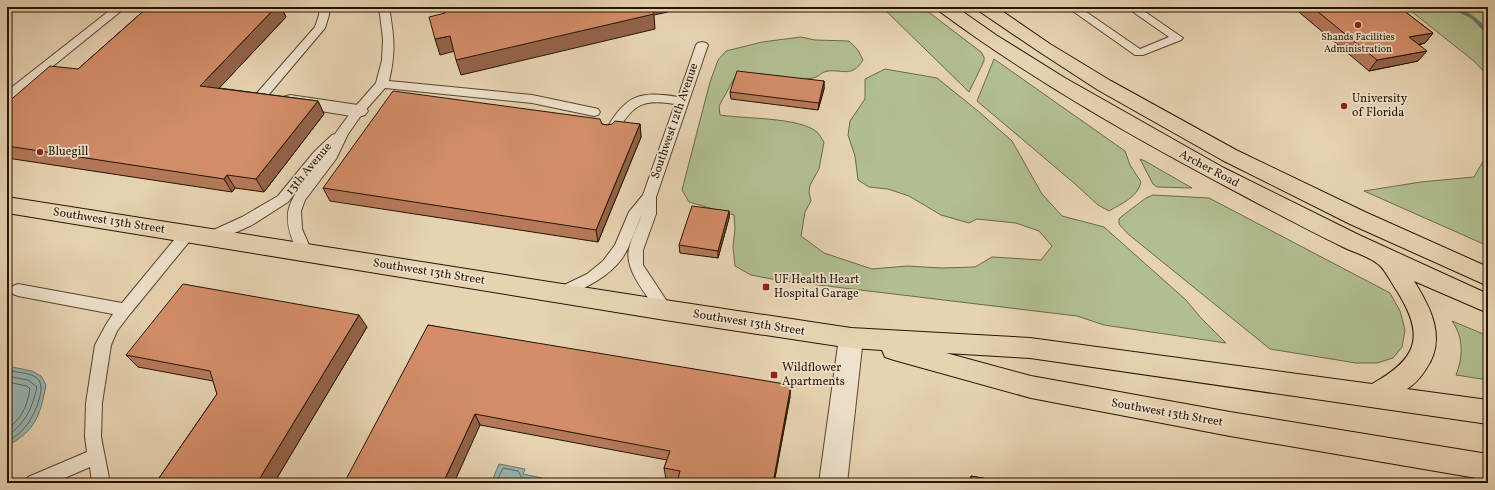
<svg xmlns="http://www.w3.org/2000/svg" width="1495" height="490" font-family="Vollkorn,serif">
  <rect width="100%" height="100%" fill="#e7d3b2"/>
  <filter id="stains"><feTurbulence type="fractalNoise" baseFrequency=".005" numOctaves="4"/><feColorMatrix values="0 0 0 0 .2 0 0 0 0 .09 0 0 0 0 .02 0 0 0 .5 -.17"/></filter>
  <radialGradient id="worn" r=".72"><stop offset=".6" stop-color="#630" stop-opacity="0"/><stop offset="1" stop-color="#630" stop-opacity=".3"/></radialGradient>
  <g fill="#b1be90" stroke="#6b6948">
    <polygon points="882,7 922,7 981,52 984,57 984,61 969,92"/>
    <polygon points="1406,7 1488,7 1488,76 1475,62"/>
    <path d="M801 37 815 40 849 41 858 50 863 60C851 80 840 67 824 72 821 73 819 76 816 77 801 83 754 77 735 77L719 106 720 115C745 119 799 117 817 132 819 134 822 139 824 142L819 169 810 185 809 192 811 201 805 212 801 236 824 253 872 269 907 266 941 268 975 267 992 257 1041 260 1052 246 1039 231 1016 223 977 219 969 223 941 215 909 196 888 189 869 187 858 180 855 156 848 135 850 121 865 99V79L885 69 937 78 978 111 1012 141 1042 194 1062 216 1104 227 1186 300 1201 318 1226 343 1104 325 1077 316 777 280 751 275 735 266 733 247 735 229 734 215 689 202 682 190 710 82 718 60 726 51 762 42Z"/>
    <path d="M994 59 1125 151 1130 165 1141 182C1138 197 1121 204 1109 211L1098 205 1074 183 977 101Z"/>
    <polygon points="1488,153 1488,246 1364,191 1421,182 1474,177"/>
    <polygon points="1140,159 1145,161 1192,188 1157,187 1153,184"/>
    <polygon points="1153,195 1209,198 1390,293 1400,311 1405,330 1402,347 1393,358 1377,363 1356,363 1270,349 1128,234 1119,224 1119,219 1122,216 1146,198"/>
    <path d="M1452 321 1488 336V380L1456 375C1463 357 1464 338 1452 321Z"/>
  </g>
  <g fill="#98b6b3" stroke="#6a756c">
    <path d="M7 366 32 371 41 376 46 385C40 416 36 430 7 446Z"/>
    <polygon points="499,464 525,469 523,474 542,478 540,483 491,483"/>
  </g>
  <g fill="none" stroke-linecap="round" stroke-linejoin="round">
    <g stroke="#5e655a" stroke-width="1">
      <path d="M7 370C16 373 29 372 37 378 48 387 33 418 26 426 21 433 14 437 7 442"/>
      <path d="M7 376 28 380 37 387C32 408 26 423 7 436"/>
      <path d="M7 382 27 386 30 389C27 406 22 419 7 429"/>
      <polyline points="496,483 503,468 518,471 522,478 535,481 537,483"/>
    </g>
    <path fill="#6a756c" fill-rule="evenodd" d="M1449 7C1465 7 1477 18 1488 29V35L1486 34 1472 19Z"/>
    <g stroke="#56442d" stroke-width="2">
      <g id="lane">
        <polygon points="114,7 126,7 11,100 7,101 7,91"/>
        <polygon points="319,7 329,7 329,15 325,28 265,99 257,99 255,96 257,93 315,27 319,15"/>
        <path d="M379 7H389C394 37 396 51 389 81L532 95 594 108 598 109 600 112 598 115 594 116 532 103 385 88 362 114 348 134 336 159 305 200 301 211 302 229 312 252 310 256 305 257 300 256C276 211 290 200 318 164L288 202 252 225 217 241 212 242 207 241 205 237 207 233 242 217 278 196 314 152 332 135 335 134 354 108 376 83 382 60 383 39Z"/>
        <polygon points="1067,7 1079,7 1140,49 1169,37 1126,7 1138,7 1183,38 1181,40 1143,55 1135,55"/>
        <path d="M702 42 706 43 708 45 656 197V214L643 250V265L670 306 672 310 670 314 665 316 660 314C648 297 624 270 629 249 632 237 638 225 642 214 637 225 633 237 628 248 616 274 590 285 566 297L561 299 556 297 554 293 556 289 587 274 603 261 615 245 629 212 643 195 675 104C639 98 633 106 614 136L610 137 606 136 604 133C625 97 636 90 678 97L696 45 698 43Z"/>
        <polygon points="188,228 193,229 195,233 193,237 130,314 117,331 111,345 102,403 101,437 110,483 92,483 90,467 53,483 25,483 28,477 87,452 85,437 86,403 95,345 107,323 113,314 18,296 13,294 11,290 13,286 18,284 122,303 183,229"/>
      </g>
    </g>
    <g stroke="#56442d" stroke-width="2">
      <g id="street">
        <polygon points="290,95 358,105 365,107 368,111 365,115 358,117 283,105 281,101 283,97"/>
        <polygon points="851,328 860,331 863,338 847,483 819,483 839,338 842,331"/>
      </g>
    </g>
    <g stroke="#251401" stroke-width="2">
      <g id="primary">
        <path d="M937 7H956L996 35 1065 78 1224 168 1359 235 1488 294V313L1414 281C1431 308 1447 339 1426 369 1421 377 1416 383 1407 389L1488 400V424L1030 358 946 353 1031 376 1230 412 1488 454V480L1230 436 1031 398 894 360 885 357 882 350 851 348 665 320 7 213V197L665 300 851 328 1030 338 1372 384C1417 359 1426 337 1397 291 1392 284 1385 269 1378 264 1370 257 1353 252 1343 247 1310 231 1278 214 1246 197 1140 141 1035 82 939 11Z"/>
        <polygon points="977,7 996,7 1050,44 1111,81 1236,150 1365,212 1488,267 1488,286 1350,224 1222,160 1098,90 1038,51 979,11"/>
      </g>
    </g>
    <use href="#lane" fill="#efe2cd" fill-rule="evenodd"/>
    <use href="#street" fill="#efe2cd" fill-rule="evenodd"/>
    <use href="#primary" fill="#e7d3b2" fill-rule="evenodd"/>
  </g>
  <g fill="#b5795a" stroke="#251401">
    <polygon points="148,7 281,7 286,17 219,88 318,101 324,114 264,192 235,188 232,192 7,158 7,103 78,69"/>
    <polygon points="1293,7 1399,7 1433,33 1425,43 1419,45 1418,61 1369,71"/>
    <polygon points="824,81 824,89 818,110 731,99 730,92"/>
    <polygon points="602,124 607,125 640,124 641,137 598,242 330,201 323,188"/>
    <polygon points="729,211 729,218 718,258 680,253 679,245"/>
    <polygon points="428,325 790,397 774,483 677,483 677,481 666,479 664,468 667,460 480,425"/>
    <polygon points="367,327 274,483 159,483 157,481 217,394 213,381 138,367 126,355"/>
    <polygon points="971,476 1009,483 968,483"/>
  </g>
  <g fill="#94634a" stroke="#251401">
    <polygon points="276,7 281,7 286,17 209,99 200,86"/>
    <polygon points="647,7 668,7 668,12 654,15 655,29 461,75 456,60"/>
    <polygon points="1433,33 1425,43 1402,48 1409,37"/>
    <polygon points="450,36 455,51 440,55 435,39"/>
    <polygon points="1427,51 1418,61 1369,71 1377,60"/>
    <polygon points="824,81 824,89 818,110 819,103"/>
    <polygon points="318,101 324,114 264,192 256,179"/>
    <polygon points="640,124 641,137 598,242 596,230"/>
    <polygon points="227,175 235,188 232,192 224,179"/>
    <polygon points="729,211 729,218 718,258 718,251"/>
    <polygon points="359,315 367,327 274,483 257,483"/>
    <polygon points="791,385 790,397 774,483 773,483"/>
    <polygon points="475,414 480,425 454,483 443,483"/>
  </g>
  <g fill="#d38d69" stroke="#251401">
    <polygon points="148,7 276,7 200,86 318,101 256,179 227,175 224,179 7,146 7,103 50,66 78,69"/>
    <polygon points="443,7 650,7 654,14 456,60 450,36 435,39 429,17 445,13"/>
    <polygon points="1312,7 1399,7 1433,33 1409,37 1427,51 1377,60"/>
    <polygon points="737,71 824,81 819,103 730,92"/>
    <polygon points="393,91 600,119 602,124 607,125 612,124 615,121 640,124 596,230 323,188"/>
    <polygon points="692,206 729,211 718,251 679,245"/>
    <polygon points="183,284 359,315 257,483 163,483 163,482 157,481 217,394 210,371 126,355"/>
    <polygon points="428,325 791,385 773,483 677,483 680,471 664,468 670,451 475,414 443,483 344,483"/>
    <polygon points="971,476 1009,483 971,483"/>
    <polygon points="943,482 951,483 943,483"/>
  </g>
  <g fill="#8f2418" stroke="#efe2cd" stroke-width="1.5">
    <circle cx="1358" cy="25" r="4"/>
    <circle cx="1344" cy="106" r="4"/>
    <circle cx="40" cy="152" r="4"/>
    <rect x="762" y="283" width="8" height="8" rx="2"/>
    <rect x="770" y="371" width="8" height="8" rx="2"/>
  </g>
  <g text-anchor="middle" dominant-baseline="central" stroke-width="3.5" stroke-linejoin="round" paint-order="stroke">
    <g font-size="10" fill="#251401" stroke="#efe2cd">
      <text x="1358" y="37">Shands Facilities<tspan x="1358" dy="12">Administration</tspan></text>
    </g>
    <g font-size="12" fill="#251401" stroke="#efe2cd" text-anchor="start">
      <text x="1352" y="99">University<tspan x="1352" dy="14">of Florida</tspan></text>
      <text x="48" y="152">Bluegill</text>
      <text x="774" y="280">UF Health Heart<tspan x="774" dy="14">Hospital Garage</tspan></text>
      <text x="782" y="368">Wildflower<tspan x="782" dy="14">Apartments</tspan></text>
    </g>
    <g font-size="12" fill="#251401" stroke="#efe2cd">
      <text transform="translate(675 121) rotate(-71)">Southwest 12th Avenue</text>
      <text transform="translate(309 169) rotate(-50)">13th Avenue</text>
      <text transform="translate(1209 169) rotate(28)">Archer Road</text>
      <text transform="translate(109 221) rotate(9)">Southwest 13th Street</text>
      <text transform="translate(429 272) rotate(9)">Southwest 13th Street</text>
      <text transform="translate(749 323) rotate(9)">Southwest 13th Street</text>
      <text transform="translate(1167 413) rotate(10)">Southwest 13th Street</text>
    </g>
  </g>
  <rect width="1495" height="490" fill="none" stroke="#e7d3b2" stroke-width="24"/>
  <rect x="8" y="8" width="1479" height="474" fill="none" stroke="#251401" stroke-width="2"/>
  <rect x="12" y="12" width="1471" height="466" fill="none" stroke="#251401"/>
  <rect width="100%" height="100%" filter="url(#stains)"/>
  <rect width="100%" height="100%" fill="url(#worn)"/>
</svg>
